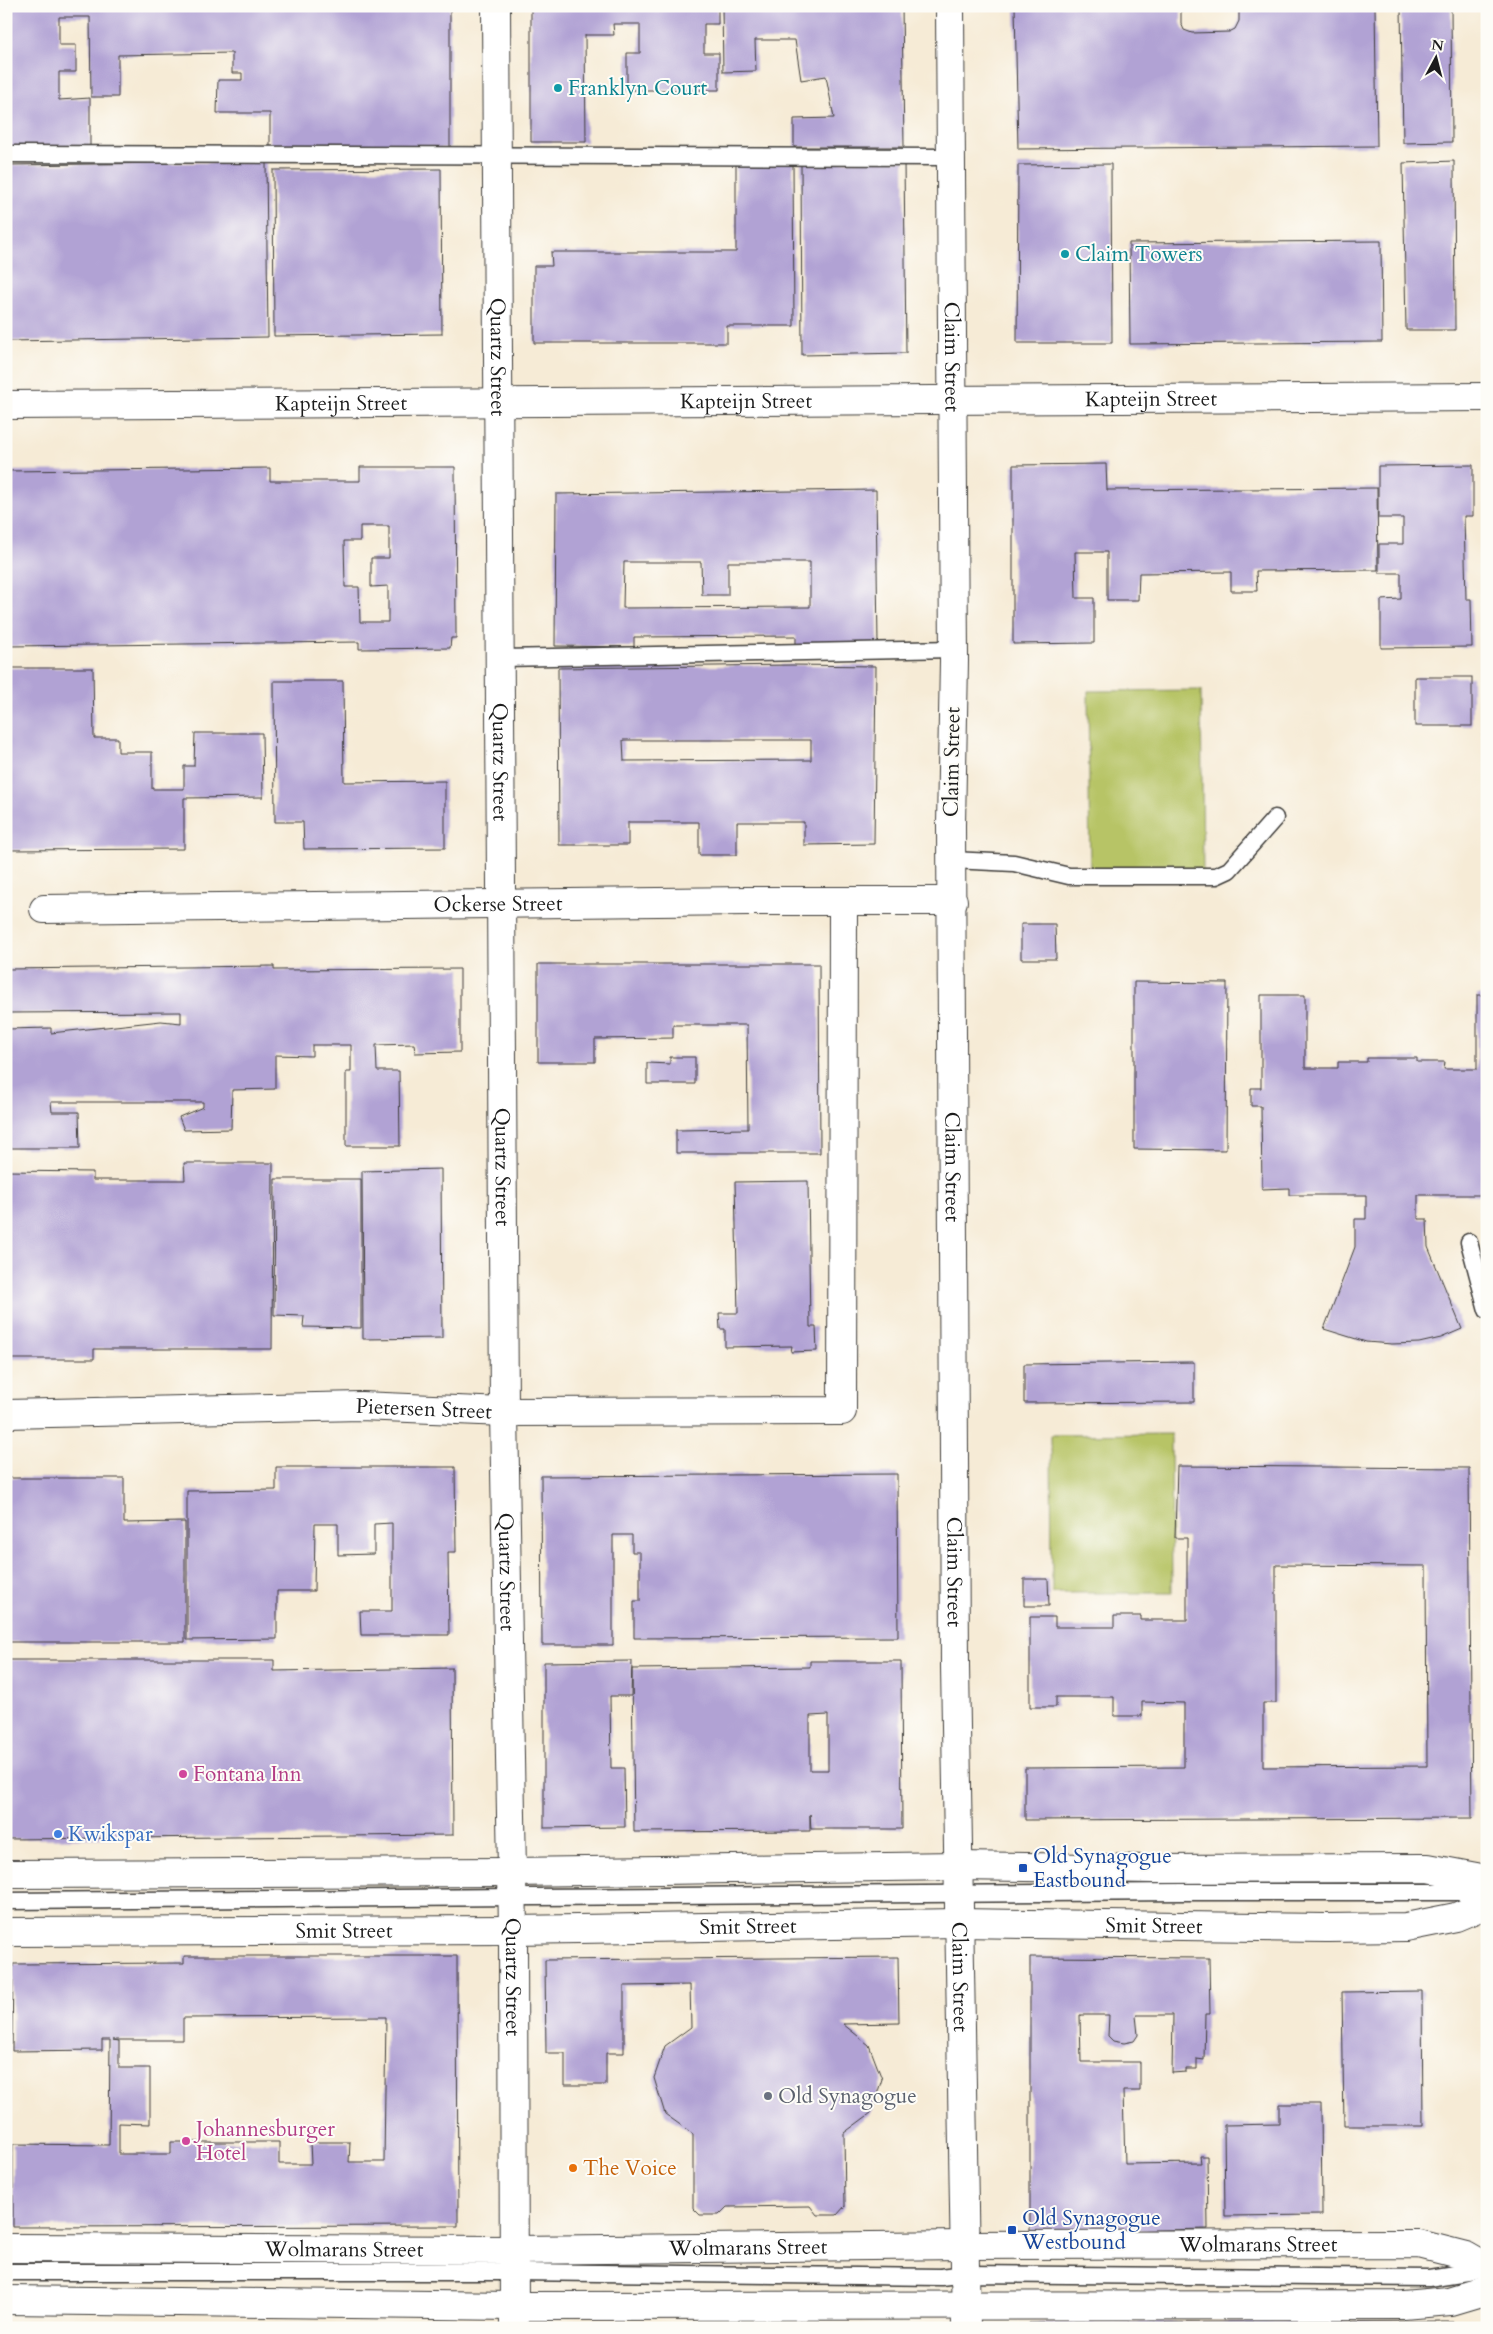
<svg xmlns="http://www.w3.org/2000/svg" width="1493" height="2334" font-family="Cardo,serif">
  <rect width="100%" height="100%" fill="#fdfcf7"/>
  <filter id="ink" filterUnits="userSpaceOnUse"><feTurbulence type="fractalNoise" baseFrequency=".02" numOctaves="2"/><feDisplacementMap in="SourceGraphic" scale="10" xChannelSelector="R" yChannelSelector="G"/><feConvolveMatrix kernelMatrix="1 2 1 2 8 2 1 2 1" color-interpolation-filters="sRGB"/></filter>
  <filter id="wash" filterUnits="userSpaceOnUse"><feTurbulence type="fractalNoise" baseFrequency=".0096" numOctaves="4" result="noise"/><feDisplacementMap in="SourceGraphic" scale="20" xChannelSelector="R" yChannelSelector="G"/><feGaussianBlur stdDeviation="1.12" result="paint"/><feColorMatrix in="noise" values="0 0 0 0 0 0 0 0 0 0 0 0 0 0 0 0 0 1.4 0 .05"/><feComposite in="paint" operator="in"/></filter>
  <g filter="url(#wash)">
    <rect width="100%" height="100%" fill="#f6ebd6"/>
    <g fill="#b7c466" stroke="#6a7041">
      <polygon points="1201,690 1203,874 1090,875 1088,691"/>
      <polygon points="1171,1434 1172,1593 1052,1593 1051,1435"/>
    </g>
    <g id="blocks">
      <g fill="#b1a2d4" fill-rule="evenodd">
        <polygon points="6,6 450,6 450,148 270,147 270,113 217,113 218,80 242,80 242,73 232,73 232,53 118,55 118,97 91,97 90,17 59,17 59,45 76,45 76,72 59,72 59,100 90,98 90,151 6,151"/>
        <polygon points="531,6 718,6 718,24 704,24 704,53 719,53 719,90 627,90 627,53 640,53 640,24 613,24 614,35 585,35 586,142 531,142"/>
        <polygon points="722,6 902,6 904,147 794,147 794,119 834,118 826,76 801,80 795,40 755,40 756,71 723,72"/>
        <polygon points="1015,6 1181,6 1181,23 1184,30 1192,33 1229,32 1235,29 1239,21 1239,6 1375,6 1377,146 1018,149"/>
        <polygon points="1401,6 1451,6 1452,142 1403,143"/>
        <polygon points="904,160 906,353 802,355 801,162"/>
        <polygon points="1454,161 1455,330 1406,330 1403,163"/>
        <polygon points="266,162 268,337 6,341 6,165"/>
        <polygon points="736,162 793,162 794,326 727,326 727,343 534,343 534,266 552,266 551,252 736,252"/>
        <polygon points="1111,164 1112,343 1017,343 1018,165"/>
        <polygon points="441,169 442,334 274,336 273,170"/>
        <polygon points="1381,241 1382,342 1130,344 1129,243"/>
        <polygon points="1106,464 1107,490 1377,488 1378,570 1256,571 1257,591 1231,591 1231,572 1139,573 1138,600 1107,600 1107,552 1075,552 1076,598 1094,598 1094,643 1013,644 1013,465"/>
        <polygon points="1473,465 1473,516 1464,516 1466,599 1471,599 1472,647 1381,648 1381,600 1401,599 1401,573 1379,573 1379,544 1403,544 1403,518 1378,518 1378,466"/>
        <path d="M360 467H455L456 638H451L450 648 359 649V642L8 646 7 471 270 468V481H360ZM360 526H389V558H371V587L388 586V622H360L359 587H345L344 541H360Z"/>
        <path d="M876 490 878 645 796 647V636L634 637V647L555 646 556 494ZM624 562H701L702 595H728V562H810V607L623 608Z"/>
        <path d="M792 665 876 666 874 844 804 845V822H737V855H699V822H628V845H559L558 668ZM623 740H811V760L624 761Z"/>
        <polygon points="6,668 93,668 94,738 118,738 118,752 152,752 152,789 184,789 184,766 194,766 195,733 262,733 263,797 184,798 184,849 7,850"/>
        <rect x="1415" y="677" width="57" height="49"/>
        <polygon points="274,681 343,681 344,782 445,781 445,848 304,849 303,822 275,822"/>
        <polygon points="1021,924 1055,924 1056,959 1021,959"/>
        <polygon points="538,964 819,964 820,1153 676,1153 676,1130 748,1129 747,1025 673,1025 673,1038 595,1039 595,1062 538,1062"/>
        <polygon points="274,966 274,970 460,969 460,1052 415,1053 414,1044 376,1045 377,1071 399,1071 400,1146 346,1146 346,1072 351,1072 351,1045 312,1045 312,1056 275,1055 275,1089 232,1090 231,1129 184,1130 179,1117 203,1107 203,1102 51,1102 52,1112 79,1112 80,1148 6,1148 6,1029 51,1028 51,1033 161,1021 181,1023 181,1012 6,1013 6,969"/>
        <polygon points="1134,982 1227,983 1226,1150 1134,1149"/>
        <polygon points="1261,995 1305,995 1305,1068 1338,1068 1338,1062 1367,1062 1367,1058 1417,1058 1417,1062 1445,1062 1444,1069 1477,1069 1477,995 1487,995 1487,1195 1418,1195 1418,1219 1427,1219 1428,1247 1462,1329 1441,1338 1419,1343 1392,1344 1366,1342 1324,1329 1355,1247 1355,1219 1366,1219 1366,1195 1289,1195 1289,1188 1262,1189 1261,1106 1251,1106 1251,1088 1261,1088"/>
        <polygon points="670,1057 695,1057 695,1084 647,1084 647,1063 670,1064"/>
        <polygon points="184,1163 273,1163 272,1349 94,1349 94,1359 6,1359 6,1171 93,1172 93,1180 185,1180"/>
        <polygon points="441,1169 442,1338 363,1339 362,1171"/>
        <polygon points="275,1179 361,1179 361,1328 303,1327 304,1316 274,1315"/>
        <polygon points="808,1181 810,1327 816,1327 817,1351 791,1352 792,1346 725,1347 725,1329 720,1329 719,1313 738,1313 735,1182"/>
        <polygon points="1194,1362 1194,1402 1024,1403 1024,1364"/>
        <path d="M1177 1466 1469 1468 1472 1818 1025 1820V1768L1184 1767V1703L1142 1702V1716H1114V1697H1056V1707H1030V1617H1055V1627H1114V1616H1141V1620H1187V1538H1175ZM1276 1565 1426 1566 1427 1766 1263 1767V1703H1276Z"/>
        <polygon points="276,1467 455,1467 456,1552 448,1552 449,1635 361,1635 360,1611 392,1611 392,1523 374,1524 374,1554 338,1555 338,1524 315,1524 314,1591 277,1591 277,1639 187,1640 187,1491 276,1490"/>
        <polygon points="897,1474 898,1637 634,1638 634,1601 640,1601 640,1552 632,1552 632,1535 613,1535 613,1645 542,1645 541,1476"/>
        <polygon points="6,1478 124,1478 124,1523 185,1522 185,1642 6,1642"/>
        <polygon points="1024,1579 1048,1579 1049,1606 1024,1606"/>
        <polygon points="6,1660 274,1660 274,1671 452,1668 453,1835 7,1839"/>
        <polygon points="632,1661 631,1696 610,1696 611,1768 624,1768 625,1827 544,1828 544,1662"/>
        <path d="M810 1661H901L902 1829H811L810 1814V1831L634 1832 632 1669 810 1667ZM828 1715V1770H810V1716Z"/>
        <path d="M184 1956H457L458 2226 13 2227V2144L109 2145 110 2040H102V2050L12 2051 13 1964 184 1963ZM386 2017 384 2162H349L350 2142H310L311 2164H279V2142H171V2154H119V2123L150 2124V2068H119V2041L113 2040H183V2018Z"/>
        <polygon points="898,1957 899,2023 843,2024 869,2045 882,2079 871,2113 844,2133 845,2206 837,2215 817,2215 810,2206 727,2207 719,2215 700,2215 693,2208 693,2134 665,2114 654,2078 665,2046 691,2027 690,1985 624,1986 624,2053 606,2053 606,2085 565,2085 565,2053 546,2053 545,1960"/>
        <polygon points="1030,1957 1209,1958 1210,2014 1205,2014 1204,2060 1197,2059 1197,2069 1186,2069 1186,2072 1172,2073 1173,2015 1136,2015 1138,2035 1134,2041 1124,2043 1113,2041 1108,2036 1109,2015 1080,2015 1081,2062 1140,2062 1140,2091 1123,2091 1125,2164 1201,2163 1200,2156 1207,2156 1208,2229 1030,2233"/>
        <polygon points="1422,1991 1423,2126 1344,2126 1342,1992"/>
        <polygon points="1279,2104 1321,2104 1322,2215 1225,2216 1224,2125 1279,2124"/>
        <polygon points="1453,2321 1453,2328 1029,2328 1029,2323"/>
      </g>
    </g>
  </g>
  <g filter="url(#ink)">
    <use href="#blocks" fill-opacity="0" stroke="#3d3b38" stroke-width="1"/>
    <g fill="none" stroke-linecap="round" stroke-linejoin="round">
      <g stroke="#3d3b38" stroke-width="19">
        <g id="lane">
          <polyline points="6,154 951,157"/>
          <polyline points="499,658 954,649"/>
          <polyline points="952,860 1014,863 1069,876 1216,876 1229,870 1275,818"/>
          <polyline points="1469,1242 1487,1310"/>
          <polyline points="6,1901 1183,1892 1487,1892"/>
          <polyline points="6,2272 513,2272 941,2277 965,2274 1429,2278 1487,2269"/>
        </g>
      </g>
      <g stroke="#3d3b38" stroke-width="30">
        <g id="street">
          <path id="s1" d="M496 6 504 1412 513 1930 514 2328"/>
          <path id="s2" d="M6 405 1487 397"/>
          <path id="s3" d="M44 909 747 901H953"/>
          <path id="s4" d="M6 1414 361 1406 504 1412 842 1411 843 901"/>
        </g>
      </g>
      <g stroke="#3d3b38" stroke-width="30">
        <g id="secondary">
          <path id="s5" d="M950 6 954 661 951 825 955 1666 966 2328"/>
          <polyline points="6,1874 512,1872 959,1866 1152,1869 1428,1868 1476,1877 1487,1881"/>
          <path id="s6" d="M6 1932 513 1930 959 1923 1327 1928 1406 1927 1456 1917 1487 1904"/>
          <path id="s7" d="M6 2248 513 2250 964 2245 1419 2244 1466 2256 1487 2268"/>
          <polyline points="6,2300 514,2306 1403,2305 1450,2301 1487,2290"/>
        </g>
      </g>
      <use href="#lane" stroke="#fff" stroke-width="16"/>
      <use href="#street" stroke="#fff" stroke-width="28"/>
      <use href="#secondary" stroke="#fff" stroke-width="28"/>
    </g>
  </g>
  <g fill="#0f9aa8" stroke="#fdfcf7" stroke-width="2">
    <circle cx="558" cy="88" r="5"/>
    <circle cx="1065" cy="254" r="5"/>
  </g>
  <g fill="#d1479c" stroke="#fdfcf7" stroke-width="2">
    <circle cx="183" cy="1774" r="5"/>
    <circle cx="186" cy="2141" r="5"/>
  </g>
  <circle fill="#3f7fe0" stroke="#fdfcf7" stroke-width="2" cx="58" cy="1834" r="5"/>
  <g fill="#1a4fb4" stroke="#fdfcf7" stroke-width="2">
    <rect x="1018" y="1863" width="10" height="10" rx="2.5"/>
    <rect x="1007" y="2225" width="10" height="10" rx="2.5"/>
  </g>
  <circle fill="#6b7280" stroke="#fdfcf7" stroke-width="2" cx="768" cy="2096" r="5"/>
  <circle fill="#e8710a" stroke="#fdfcf7" stroke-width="2" cx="573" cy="2168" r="5"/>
  <g text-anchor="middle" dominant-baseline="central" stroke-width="4" stroke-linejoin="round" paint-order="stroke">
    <g font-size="21" fill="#0d838f" stroke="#fdfcf7" text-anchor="start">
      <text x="568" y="88">Franklyn Court</text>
      <text x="1075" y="254">Claim Towers</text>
    </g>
    <g font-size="21" fill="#1c1c1c" stroke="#fdfcf7">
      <text stroke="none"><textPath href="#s1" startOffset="351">Quartz Street</textPath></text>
      <text stroke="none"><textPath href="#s5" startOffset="351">Claim Street</textPath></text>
      <text stroke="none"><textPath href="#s2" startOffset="1145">Kapteijn Street</textPath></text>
      <text stroke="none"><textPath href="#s2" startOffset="740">Kapteijn Street</textPath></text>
      <text stroke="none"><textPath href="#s2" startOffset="335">Kapteijn Street</textPath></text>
      <text stroke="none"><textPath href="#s1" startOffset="756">Quartz Street</textPath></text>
      <text transform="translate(952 762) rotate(-89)">Claim Street</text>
      <text stroke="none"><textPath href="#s3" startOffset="454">Ockerse Street</textPath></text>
      <text stroke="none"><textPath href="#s1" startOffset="1161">Quartz Street</textPath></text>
      <text stroke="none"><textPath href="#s5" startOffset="1161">Claim Street</textPath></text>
      <text stroke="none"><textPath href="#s4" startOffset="418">Pietersen Street</textPath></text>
      <text stroke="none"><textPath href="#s1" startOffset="1566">Quartz Street</textPath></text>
      <text stroke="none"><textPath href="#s5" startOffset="1566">Claim Street</textPath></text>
      <text stroke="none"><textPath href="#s6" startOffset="1148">Smit Street</textPath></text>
      <text stroke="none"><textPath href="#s6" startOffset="742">Smit Street</textPath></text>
      <text stroke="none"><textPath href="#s6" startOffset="338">Smit Street</textPath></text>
      <text stroke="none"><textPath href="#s1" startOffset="1971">Quartz Street</textPath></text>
      <text stroke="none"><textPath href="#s5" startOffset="1971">Claim Street</textPath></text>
      <text stroke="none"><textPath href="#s7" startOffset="1252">Wolmarans Street</textPath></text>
      <text stroke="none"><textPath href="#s7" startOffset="742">Wolmarans Street</textPath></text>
      <text stroke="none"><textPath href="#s7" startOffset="338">Wolmarans Street</textPath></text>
    </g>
    <g font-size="21" fill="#b23c85" stroke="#fdfcf7" text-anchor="start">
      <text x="193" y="1774">Fontana Inn</text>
      <text x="196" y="2129">Johannesburger<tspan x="196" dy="24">Hotel</tspan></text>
    </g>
    <g font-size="21" fill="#366cbe" stroke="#fdfcf7" text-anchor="start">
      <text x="68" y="1834">Kwikspar</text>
    </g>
    <g font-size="21" fill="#164399" stroke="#fdfcf7" text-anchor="start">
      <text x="1033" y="1856">Old Synagogue<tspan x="1033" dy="24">Eastbound</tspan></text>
      <text x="1022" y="2218">Old Synagogue<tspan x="1022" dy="24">Westbound</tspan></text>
    </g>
    <g font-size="21" fill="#5b616d" stroke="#fdfcf7" text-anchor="start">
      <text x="778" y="2096">Old Synagogue</text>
    </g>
    <g font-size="21" fill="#c56008" stroke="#fdfcf7" text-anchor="start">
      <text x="583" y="2168">The Voice</text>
    </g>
  </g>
  <rect width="1493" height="2334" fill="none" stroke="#fdfcf7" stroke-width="25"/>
  <g transform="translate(1436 58) rotate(7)" stroke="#fdfcf7" stroke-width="4" paint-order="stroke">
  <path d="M0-4L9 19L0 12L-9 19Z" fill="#1c1c1c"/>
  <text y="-8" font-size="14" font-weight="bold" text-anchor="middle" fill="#1c1c1c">N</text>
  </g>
</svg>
